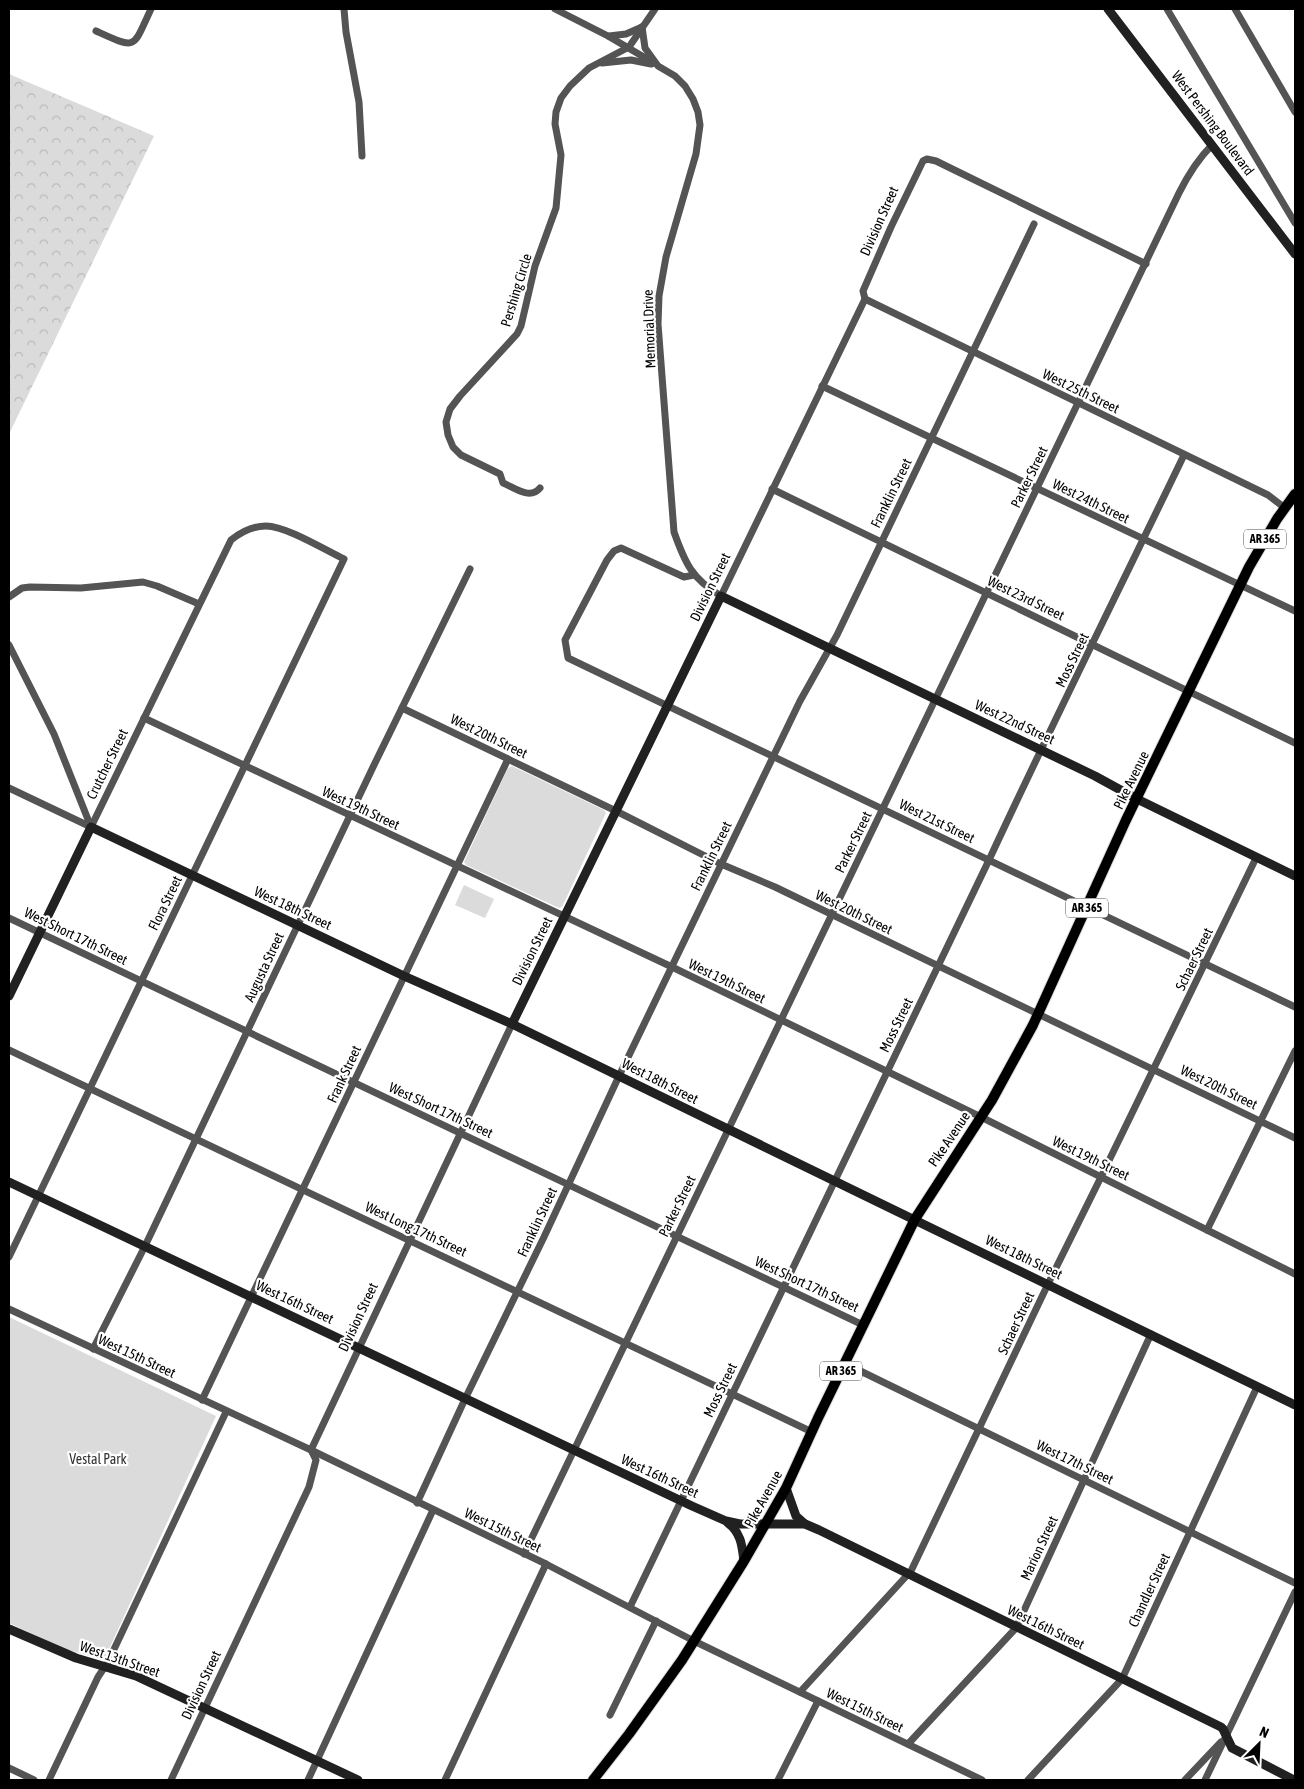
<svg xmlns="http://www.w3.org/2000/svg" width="1304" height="1789" font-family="'Asap Condensed',sans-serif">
  <defs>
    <pattern id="forest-crowns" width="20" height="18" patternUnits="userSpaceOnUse" patternTransform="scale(1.25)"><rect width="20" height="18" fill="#dbdbdb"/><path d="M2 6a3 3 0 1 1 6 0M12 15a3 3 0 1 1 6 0" fill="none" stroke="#bababa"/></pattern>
  </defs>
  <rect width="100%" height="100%" fill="#fff"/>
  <polygon fill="url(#forest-crowns)" points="9,74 154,136 9,434"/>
  <g fill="#dbdbdb">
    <polygon points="512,766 604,810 606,813 562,907 559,908 466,865 464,862 508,768"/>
    <polygon points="464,885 494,899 485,918 455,905"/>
    <polygon points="9,1317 216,1416 104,1660 65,1649 9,1623"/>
  </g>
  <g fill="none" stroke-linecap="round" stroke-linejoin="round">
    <g stroke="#dbdbdb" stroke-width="12">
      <polyline id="primary" points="593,1780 629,1734 682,1660 744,1561 786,1488 818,1418 915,1219 992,1100 1033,1025 1126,820 1249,567 1277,519 1295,494"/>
    </g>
    <g stroke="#545454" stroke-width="7">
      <polyline points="344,9 346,32 359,102 362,156"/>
      <polyline points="555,9 608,36 654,63"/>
      <polyline points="1167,9 1295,223"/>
      <polyline points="1235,9 1295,112"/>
      <path d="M642 27 645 48 658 66 675 76 685 86 693 99 698 112 700 125 696 154 666 257 659 296 658 324 674 532C685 563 692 579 721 596L865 299 863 291 891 227 923 161 927 159 936 161 1146 264"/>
      <path d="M96 31C138 50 132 49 151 9"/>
      <polyline points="609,36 626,34 642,27"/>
      <polyline points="602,63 631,60 651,64"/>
      <polyline points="865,299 1268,495 1285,508"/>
      <polyline points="822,386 1295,611"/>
      <path d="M540 488C530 500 515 488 503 483L500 474 461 455 453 447 448 435 446 422 450 409 460 396 517 334 521 326 535 266 556 208 561 155 555 124 556 112 561 98 570 86 589 68 629 47 655 9"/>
      <polyline points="772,489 1295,743"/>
      <polyline points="694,575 684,577 621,548 614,551 607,560 565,640 568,658 1295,1007"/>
      <polyline points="9,597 22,588 30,587 81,588 143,582 157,586 199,604"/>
      <polyline points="9,645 54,734 91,827"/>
      <polyline points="402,708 616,811 721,864 775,887 1295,1138"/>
      <polyline points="144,718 672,967 981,1117 1295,1274"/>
      <polyline points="9,788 91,827"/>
      <polyline points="9,918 863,1325"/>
      <polyline points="9,1050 812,1432"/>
      <polyline points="1207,1230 1295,1051"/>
      <path d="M9 1257 344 559C325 550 286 526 266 526 253 526 241 532 231 540L91 827"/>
      <polyline points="9,1309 311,1450 546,1564 694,1641 982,1780"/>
      <polyline points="93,1349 145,1246 374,765 470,569"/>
      <polyline points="844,1363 1295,1583"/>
      <polyline points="202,1400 508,759"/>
      <polyline points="417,1503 465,1399 544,1237 619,1076 800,701 837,635 1034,224"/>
      <path d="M524 1554 1179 193C1188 175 1198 159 1212 145"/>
      <path d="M630 1607 989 860C1052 724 1119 590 1184 455"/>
      <polyline points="800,1692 911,1571 1048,1284 1101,1177 1256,858"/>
      <polyline points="610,1715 656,1621"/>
      <polyline points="908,1744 1016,1628 1151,1334"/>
      <polyline points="9,1768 34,1780"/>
      <polyline points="49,1780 98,1677 108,1662 226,1412"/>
      <polyline points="171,1780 309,1487 316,1460 311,1450 512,1024"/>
      <polyline points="308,1780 433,1510"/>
      <polyline points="445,1780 546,1564"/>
      <polyline points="778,1780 818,1701"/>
      <polyline points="1028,1780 1122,1679 1257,1387"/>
      <polyline points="1185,1780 1221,1742"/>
      <polyline points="1205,1780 1295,1592"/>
    </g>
    <g stroke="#212121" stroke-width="9">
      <polyline points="1108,9 1295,254"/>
      <polyline points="9,996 91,827 404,976 512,1024 1295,1405"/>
      <polyline points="512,1024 721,596 1095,776 1137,799 1295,876"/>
      <polyline points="9,1182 692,1506 726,1521 740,1524 805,1524 819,1530 1221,1727 1223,1729 1232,1748 1294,1780"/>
      <polyline points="786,1488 796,1516 805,1524"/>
      <path d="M728 1523C741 1533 742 1545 744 1561"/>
      <polyline points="9,1629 76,1658 136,1676 358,1780"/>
    </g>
    <use href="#primary" stroke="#000" stroke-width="10"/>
  </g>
  <g text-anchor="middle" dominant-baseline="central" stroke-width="4.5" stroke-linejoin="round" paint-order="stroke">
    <g fill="#fff" stroke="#4c4c4c" stroke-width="1">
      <rect x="1244" y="529.5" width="42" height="19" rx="4"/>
      <rect x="1066" y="898.5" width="42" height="19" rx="4"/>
      <rect x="820" y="1361.5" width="42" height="19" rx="4"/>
    </g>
    <g font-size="12" font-weight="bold" fill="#000">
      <text x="1265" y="539">AR 365</text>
      <text x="1087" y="908">AR 365</text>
      <text x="841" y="1371">AR 365</text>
    </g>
    <g font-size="14" fill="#000" stroke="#fff">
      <text transform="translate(1213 123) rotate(53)">West Pershing Boulevard</text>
      <text transform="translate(879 221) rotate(-66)">Division Street</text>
      <text transform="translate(516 290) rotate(-73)">Pershing Circle</text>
      <text transform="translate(649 329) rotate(-92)">Memorial Drive</text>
      <text transform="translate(1081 391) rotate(26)">West 25th Street</text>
      <text transform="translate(1029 477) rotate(-64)">Parker Street</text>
      <text transform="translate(891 493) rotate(-64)">Franklin Street</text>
      <text transform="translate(1091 501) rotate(26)">West 24th Street</text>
      <text transform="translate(710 587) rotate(-64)">Division Street</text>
      <text transform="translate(1026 598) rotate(26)">West 23rd Street</text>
      <text transform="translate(1072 660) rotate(-64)">Moss Street</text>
      <text transform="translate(1015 722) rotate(25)">West 22nd Street</text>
      <text transform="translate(489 736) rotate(26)">West 20th Street</text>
      <text transform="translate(107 764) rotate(-64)">Crutcher Street</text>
      <text transform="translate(1131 780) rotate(-64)">Pike Avenue</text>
      <text transform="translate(361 808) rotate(25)">West 19th Street</text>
      <text transform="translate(937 821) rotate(26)">West 21st Street</text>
      <text transform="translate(853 842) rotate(-64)">Parker Street</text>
      <text transform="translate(711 856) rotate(-64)">Franklin Street</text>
      <text transform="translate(165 903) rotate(-64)">Flora Street</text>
      <text transform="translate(293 908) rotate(25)">West 18th Street</text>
      <text transform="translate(854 912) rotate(26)">West 20th Street</text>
      <text transform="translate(76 936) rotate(26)">West Short 17th Street</text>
      <text transform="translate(532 951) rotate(-64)">Division Street</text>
      <text transform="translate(1194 959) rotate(-64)">Schaer Street</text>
      <text transform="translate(264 967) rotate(-65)">Augusta Street</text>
      <text transform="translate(727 981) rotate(26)">West 19th Street</text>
      <text transform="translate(896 1025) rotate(-64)">Moss Street</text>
      <text transform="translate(344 1074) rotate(-65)">Frank Street</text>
      <text transform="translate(660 1081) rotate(27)">West 18th Street</text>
      <text transform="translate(1219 1087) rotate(26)">West 20th Street</text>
      <text transform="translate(441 1110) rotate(25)">West Short 17th Street</text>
      <text transform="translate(949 1139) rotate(-56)">Pike Avenue</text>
      <text transform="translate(1091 1158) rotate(26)">West 19th Street</text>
      <text transform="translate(677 1206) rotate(-64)">Parker Street</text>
      <text transform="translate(537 1222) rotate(-65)">Franklin Street</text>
      <text transform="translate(416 1229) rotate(25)">West Long 17th Street</text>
      <text transform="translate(1024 1257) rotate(26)">West 18th Street</text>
      <text transform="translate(807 1284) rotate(25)">West Short 17th Street</text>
      <text transform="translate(295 1302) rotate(25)">West 16th Street</text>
      <text transform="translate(358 1317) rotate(-65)">Division Street</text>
      <text transform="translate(1016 1323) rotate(-65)">Schaer Street</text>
      <text transform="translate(137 1356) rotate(25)">West 15th Street</text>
      <text transform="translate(720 1390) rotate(-64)">Moss Street</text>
      <text transform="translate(1075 1462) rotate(26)">West 17th Street</text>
      <text transform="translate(660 1476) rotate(25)">West 16th Street</text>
      <text transform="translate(763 1499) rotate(-61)">Pike Avenue</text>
      <text transform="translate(503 1530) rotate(26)">West 15th Street</text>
      <text transform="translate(1039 1548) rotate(-65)">Marion Street</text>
      <text transform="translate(1149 1590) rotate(-65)">Chandler Street</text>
      <text transform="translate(1046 1627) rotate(26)">West 16th Street</text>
      <text transform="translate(120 1659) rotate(19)">West 13th Street</text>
      <text transform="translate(201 1685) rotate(-65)">Division Street</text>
      <text transform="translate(865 1710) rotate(26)">West 15th Street</text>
    </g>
    <g font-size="14" fill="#323232" stroke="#fff">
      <text x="98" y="1459">Vestal Park</text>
    </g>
  </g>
  <rect width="1304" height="1789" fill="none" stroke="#000000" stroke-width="20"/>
  <g transform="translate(1259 1744) rotate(24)" stroke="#ffffff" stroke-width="4" paint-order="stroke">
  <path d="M0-4L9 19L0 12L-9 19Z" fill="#000000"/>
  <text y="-8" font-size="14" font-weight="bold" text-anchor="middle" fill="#000000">N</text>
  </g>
</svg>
